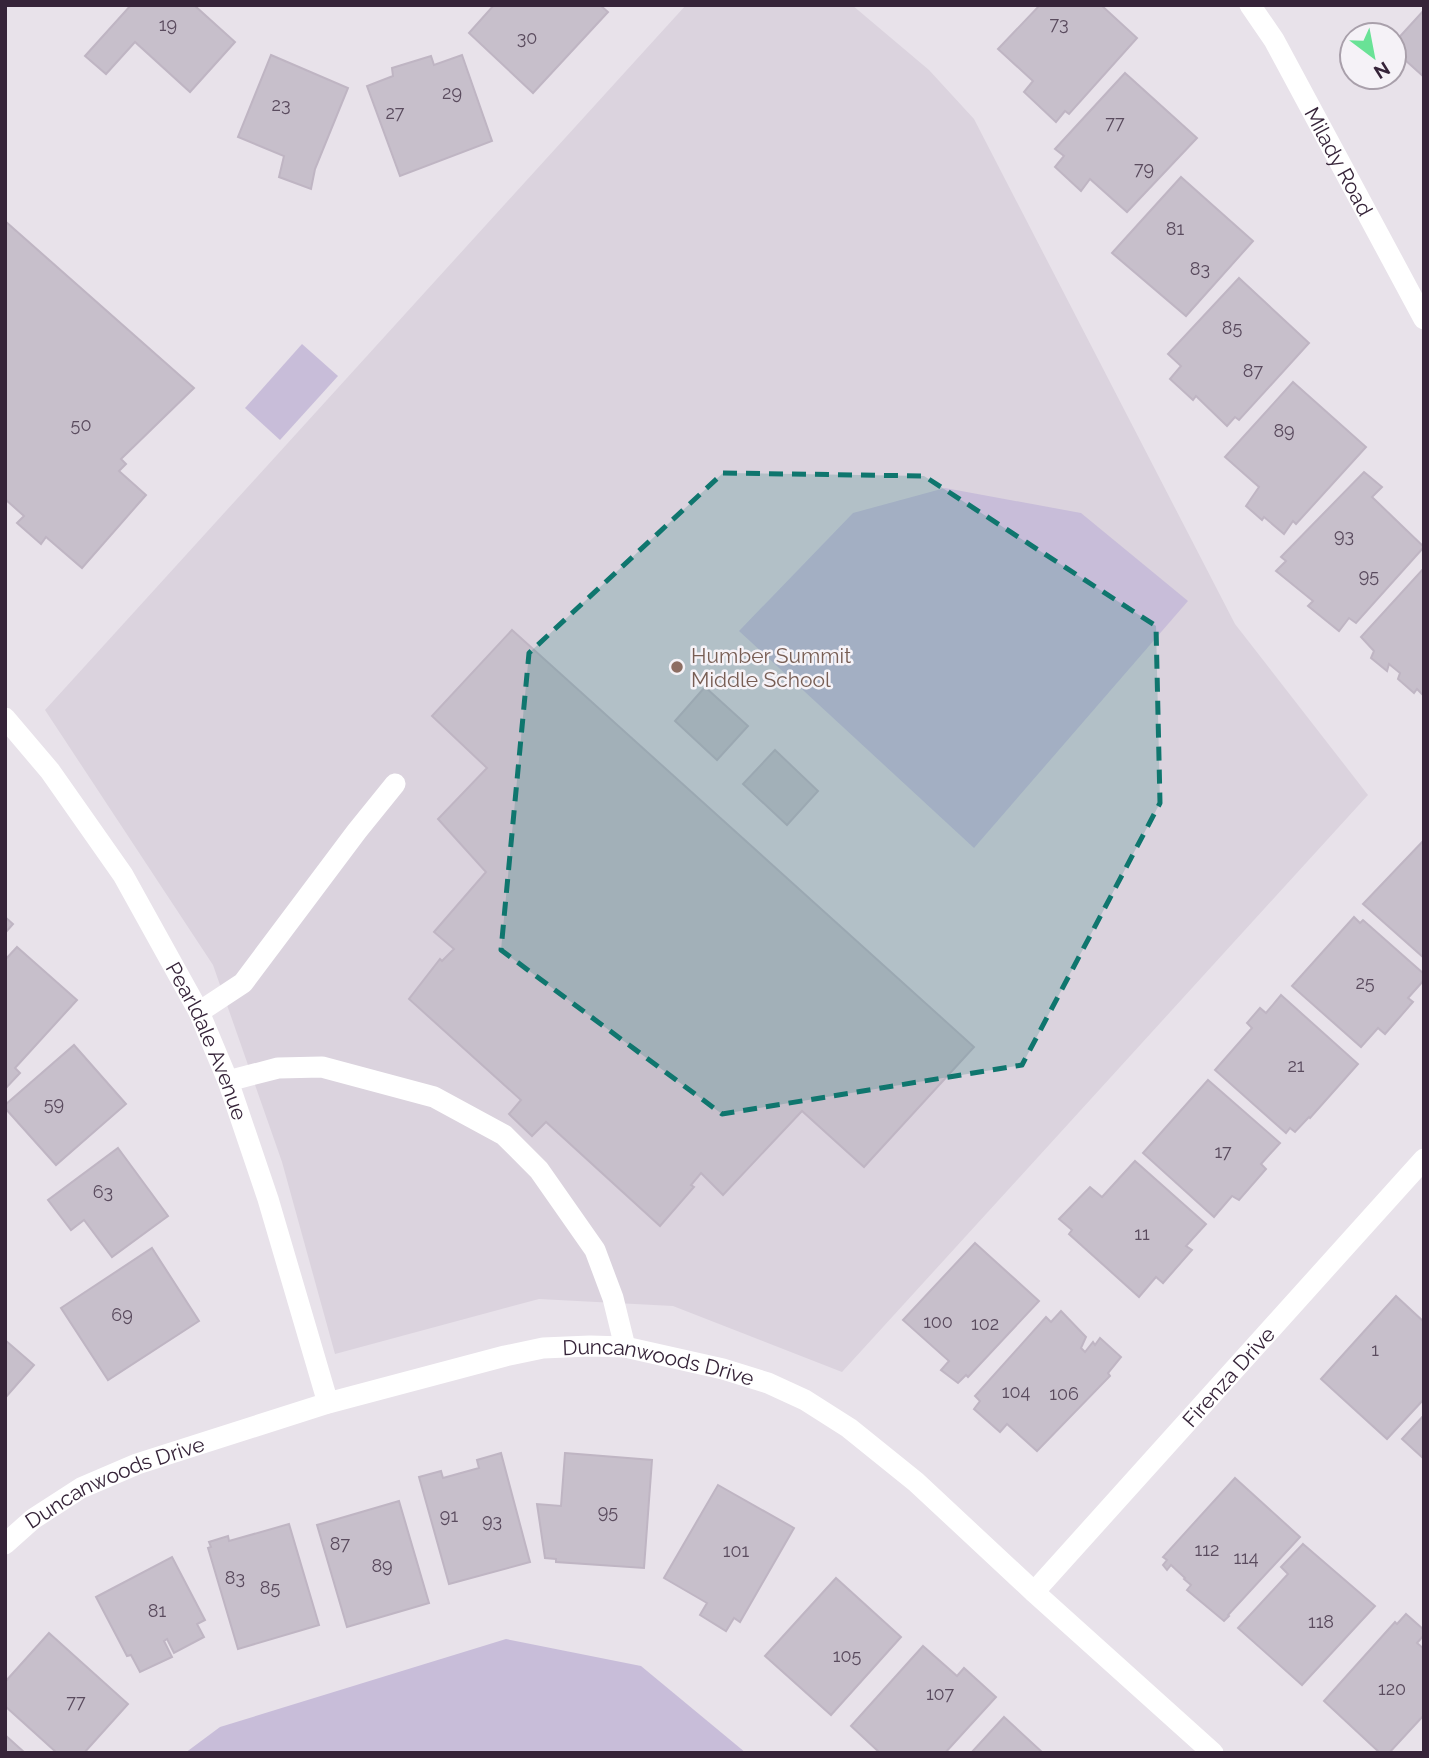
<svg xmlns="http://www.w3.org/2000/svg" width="1429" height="1758" font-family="Raleway,sans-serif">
  <rect width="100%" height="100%" fill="#e8e2ea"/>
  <polygon fill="#dbd3de" points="686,5 852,5 929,70 974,119 1235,624 1368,795 842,1372 673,1306 539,1299 335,1354 282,1162 213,965 45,710"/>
  <g fill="#c8bdd9">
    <polygon points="302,344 338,376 280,440 245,408"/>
    <polygon points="945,488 1081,513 1188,601 974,848 739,631 853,513"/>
    <polygon points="506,1639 641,1666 746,1753 185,1753 220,1727"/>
  </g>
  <g fill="#c7bfcb" stroke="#bfb5c3" stroke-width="2">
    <polygon points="131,5 194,5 235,42 190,92 135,42 106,74 85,56"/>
    <polygon points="494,5 600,5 608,12 533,93 469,33"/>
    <polygon points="1040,5 1101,5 1137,38 1069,114 1065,111 1056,122 1024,92 1033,81 998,49"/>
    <polygon points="1424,10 1424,77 1394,50 1394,43"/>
    <polygon points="271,55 348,88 315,169 311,189 279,177 284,156 238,137"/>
    <polygon points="462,55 492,141 400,176 367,86 393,76 392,68 431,56 434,65"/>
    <polygon points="1125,73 1197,138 1127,212 1090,179 1081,191 1055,167 1064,156 1055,149"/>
    <polygon points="1181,177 1253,241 1186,316 1112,253"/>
    <polygon points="5,221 194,388 121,459 126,464 119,471 146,495 82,568 46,537 41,544 17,523 24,516 5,499"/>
    <polygon points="1239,278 1309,343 1239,420 1235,417 1227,426 1196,396 1193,400 1170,379 1181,366 1168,354"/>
    <polygon points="1293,382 1366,447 1296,524 1293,521 1284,534 1264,517 1262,520 1246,506 1259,487 1225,457"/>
    <polygon points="1364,472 1382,487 1372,497 1424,547 1356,623 1349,618 1339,631 1308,606 1313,601 1276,571 1286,561 1281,557"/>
    <polygon points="1424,568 1424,696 1417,689 1414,693 1398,679 1400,673 1389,664 1387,671 1371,658 1374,651 1361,637"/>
    <polygon points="512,630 974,1047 864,1167 802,1111 723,1195 701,1173 691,1185 694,1187 660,1226 546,1122 532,1136 509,1114 521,1100 409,999 440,959 442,961 454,949 434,932 486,872 438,819 487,768 432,716"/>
    <polygon points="705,687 748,726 717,760 675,721"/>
    <polygon points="775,750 818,791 787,825 743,784"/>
    <polygon points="1424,840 1424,958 1363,904"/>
    <polygon points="5,917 13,924 5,933"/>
    <polygon points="1354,917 1360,923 1363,920 1424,974 1424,980 1408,998 1413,1002 1385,1034 1378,1028 1361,1047 1292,986"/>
    <polygon points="17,947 77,1000 15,1068 20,1073 5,1089 5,960"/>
    <polygon points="1281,995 1358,1064 1310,1118 1309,1117 1295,1132 1290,1128 1286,1133 1215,1070 1252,1028 1247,1023 1260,1008 1266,1013"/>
    <polygon points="74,1045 126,1104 56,1165 5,1108 5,1105"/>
    <polygon points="1208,1080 1280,1143 1261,1164 1266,1169 1239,1200 1232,1196 1214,1217 1143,1153"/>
    <polygon points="118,1148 168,1216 112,1257 84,1220 71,1230 48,1200"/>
    <polygon points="1135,1161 1206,1224 1186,1246 1192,1250 1163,1283 1156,1277 1139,1297 1069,1234 1072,1230 1059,1219 1090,1187 1102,1197"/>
    <polygon points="975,1243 1039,1301 968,1377 966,1375 958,1383 941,1370 949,1361 903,1320"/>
    <polygon points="152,1248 199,1321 108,1380 61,1308"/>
    <polygon points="1396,1296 1424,1322 1424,1399 1387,1439 1321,1379"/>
    <polygon points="1061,1311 1086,1337 1081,1348 1085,1352 1093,1342 1095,1345 1100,1338 1121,1357 1108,1373 1110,1376 1037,1451 1007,1424 1000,1432 974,1409 980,1401 975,1396 1046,1317 1051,1322"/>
    <polygon points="5,1340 34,1365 5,1398"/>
    <polygon points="1424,1415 1424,1459 1402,1439"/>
    <polygon points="501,1453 530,1562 449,1584 419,1477 441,1471 443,1478 479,1468 477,1460"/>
    <polygon points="565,1453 652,1460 644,1568 556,1562 556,1559 545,1558 537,1504 561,1506"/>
    <polygon points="1235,1478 1300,1537 1228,1615 1229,1616 1224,1621 1187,1590 1191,1585 1184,1579 1185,1578 1171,1565 1167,1570 1163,1565 1167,1560 1163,1557"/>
    <polygon points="718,1485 794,1528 740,1622 734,1618 726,1631 700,1615 707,1603 664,1578"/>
    <polygon points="399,1501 429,1603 347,1627 317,1525"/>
    <polygon points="289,1524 319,1625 238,1649 208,1548 211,1547 209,1542 228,1536 229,1541"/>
    <polygon points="1303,1544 1375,1606 1302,1685 1238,1628 1288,1574 1281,1567"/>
    <polygon points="172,1557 205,1620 197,1624 204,1637 174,1653 167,1639 164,1641 172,1657 140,1672 131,1655 127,1656 96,1597"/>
    <polygon points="836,1578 901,1637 831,1715 765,1656"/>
    <polygon points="1406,1614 1424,1630 1424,1635 1417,1643 1424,1649 1424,1715 1389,1753 1380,1753 1324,1701 1395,1622 1397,1624"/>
    <polygon points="49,1633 128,1704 84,1753 57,1753 5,1706 5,1682"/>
    <polygon points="923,1646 957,1676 964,1668 996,1697 945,1753 880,1753 851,1726"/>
    <polygon points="1004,1717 1043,1753 971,1753"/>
    <polygon points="5,1735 25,1753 5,1753"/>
  </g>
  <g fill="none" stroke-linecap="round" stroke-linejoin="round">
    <g stroke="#fff" stroke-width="21">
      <path id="s1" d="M1250 5 1274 40 1424 319"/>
      <path id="s2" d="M5 718 50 771 123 875 199 1012 228 1081 268 1199 328 1403"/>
      <polyline points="199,1012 243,983 357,831 395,784"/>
      <polyline points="228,1081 278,1068 322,1067 434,1097 504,1135 539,1170 595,1250 613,1298 625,1347"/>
      <path id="s3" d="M5 1544 33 1519 81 1488 137 1464 328 1403 505 1356 543 1348 590 1346 625 1347 723 1369 768 1383 805 1400 849 1428 916 1482 1034 1592 1213 1753"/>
      <path id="s4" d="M1034 1592 1424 1159"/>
    </g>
  </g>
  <path fill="#0f766e" fill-opacity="0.2" stroke="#0f766e" stroke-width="5" stroke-dasharray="14 9" stroke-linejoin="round" d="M723 473 924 476 1156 626 1160 803 1022 1065 722 1114 501 950 529 653Z"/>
  <circle fill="#8d6e63" stroke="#f5f2f7" stroke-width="2.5" cx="677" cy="667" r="7"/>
  <g text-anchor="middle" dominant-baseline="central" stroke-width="5" stroke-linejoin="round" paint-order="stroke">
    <g font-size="18" fill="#5a4b5e">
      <text x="1059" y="23">73</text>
      <text x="168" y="24">19</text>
      <text x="527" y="37">30</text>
      <text x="452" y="92">29</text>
      <text x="281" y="104">23</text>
      <text x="395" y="112">27</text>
      <text x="1115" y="122">77</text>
      <text x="1144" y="168">79</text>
      <text x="1175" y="228">81</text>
      <text x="1200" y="268">83</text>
      <text x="1232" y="327">85</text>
      <text x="1253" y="370">87</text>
      <text x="81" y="424">50</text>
      <text x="1284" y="430">89</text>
      <text x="1344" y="535">93</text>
      <text x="1369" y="575">95</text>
      <text x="1365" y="982">25</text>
      <text x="1296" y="1065">21</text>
      <text x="54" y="1103">59</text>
      <text x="1223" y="1151">17</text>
      <text x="103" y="1191">63</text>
      <text x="1142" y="1233">11</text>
      <text x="122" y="1314">69</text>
      <text x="938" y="1321">100</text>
      <text x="985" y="1323">102</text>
      <text x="1375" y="1349">1</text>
      <text x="1016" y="1391">104</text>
      <text x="1064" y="1393">106</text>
      <text x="608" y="1511">95</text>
      <text x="449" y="1515">91</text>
      <text x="492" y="1520">93</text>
      <text x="340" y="1543">87</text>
      <text x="1207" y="1549">112</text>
      <text x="736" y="1550">101</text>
      <text x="1246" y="1557">114</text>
      <text x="382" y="1565">89</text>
      <text x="235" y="1577">83</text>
      <text x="270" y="1587">85</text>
      <text x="157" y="1610">81</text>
      <text x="1321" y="1621">118</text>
      <text x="847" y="1655">105</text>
      <text x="1392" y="1688">120</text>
      <text x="940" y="1693">107</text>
      <text x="76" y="1701">77</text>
    </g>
    <g font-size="21" fill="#362439" stroke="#f5f2f7">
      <text stroke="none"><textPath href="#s1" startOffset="180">Milady Road</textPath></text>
      <text stroke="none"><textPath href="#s2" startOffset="383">Pearldale Avenue</textPath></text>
      <text stroke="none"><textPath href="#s3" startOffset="695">Duncanwoods Drive</textPath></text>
      <text stroke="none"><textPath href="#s4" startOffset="290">Firenza Drive</textPath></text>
      <text stroke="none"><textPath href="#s3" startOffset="128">Duncanwoods Drive</textPath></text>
    </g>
    <g font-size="21" fill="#785e54" stroke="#f5f2f7" text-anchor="start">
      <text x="691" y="655">Humber Summit<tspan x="691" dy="24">Middle School</tspan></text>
    </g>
  </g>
  <rect width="1429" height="1758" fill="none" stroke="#362439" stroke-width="14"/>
  <g transform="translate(1373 56) rotate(148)"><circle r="33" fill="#f5f2f7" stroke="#a9a0ab" stroke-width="2"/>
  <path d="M0-5L12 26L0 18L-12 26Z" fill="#69e296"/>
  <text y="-10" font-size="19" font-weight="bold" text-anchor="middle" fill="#362439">N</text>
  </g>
</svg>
